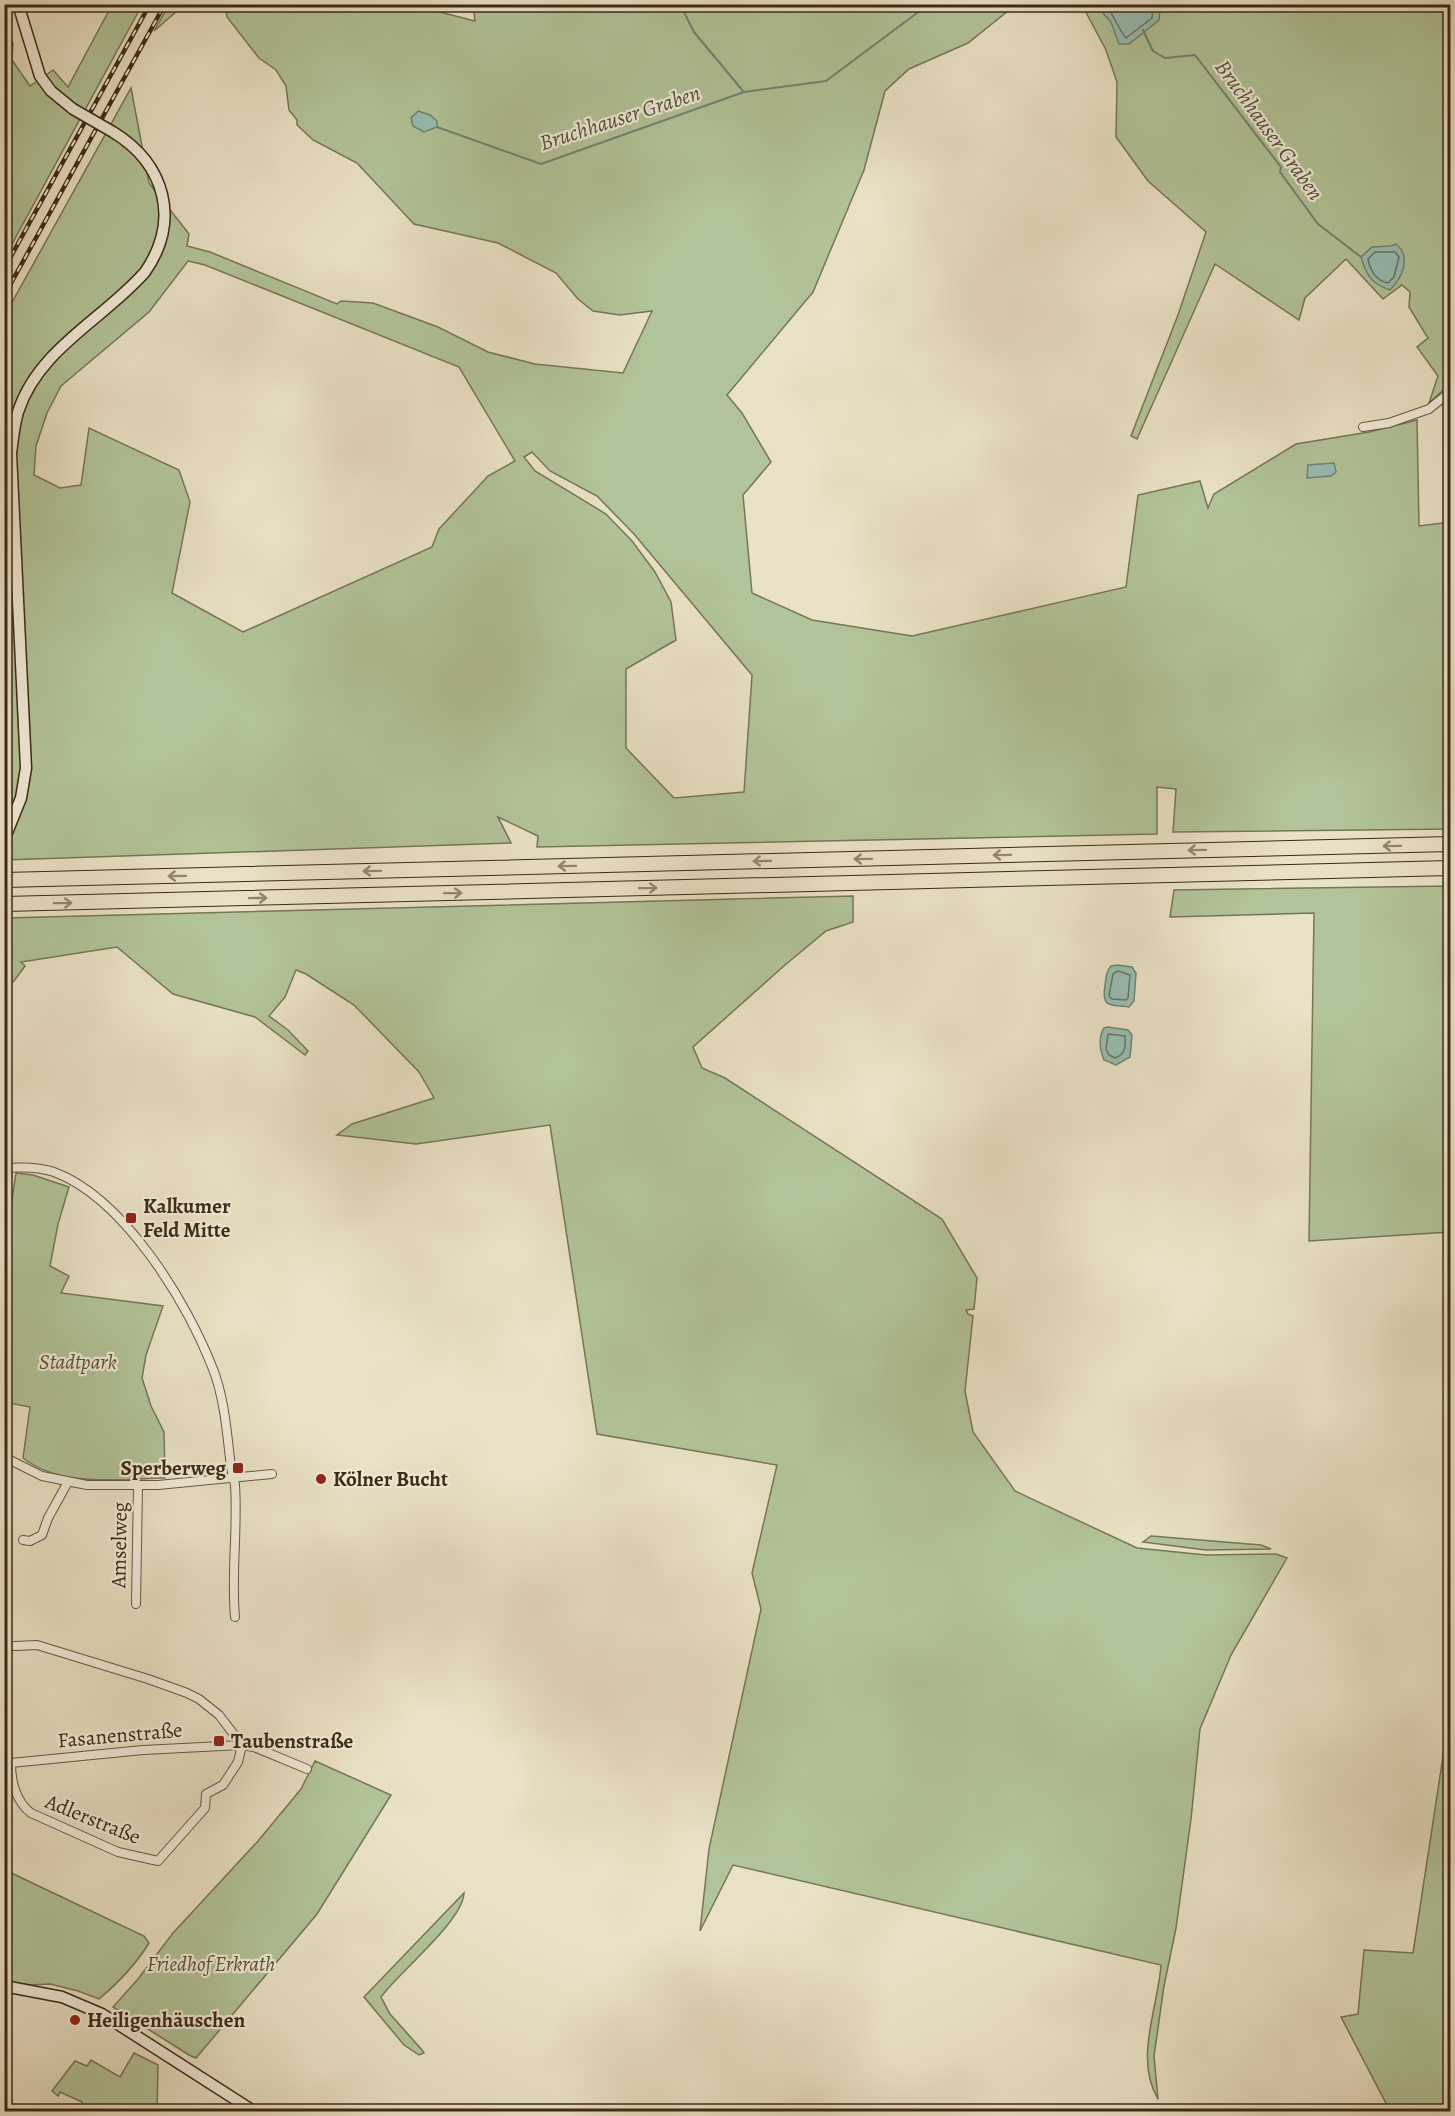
<svg xmlns="http://www.w3.org/2000/svg" width="1455" height="2116" font-family="Alegreya,serif">
  <rect width="100%" height="100%" fill="#eae2c6"/>
  <filter id="stains"><feTurbulence type="fractalNoise" baseFrequency=".00333" numOctaves="4"/><feColorMatrix values="0 0 0 0 .2 0 0 0 0 .09 0 0 0 0 .02 0 0 0 .5 -.17"/></filter>
  <radialGradient id="worn" r=".72"><stop offset=".6" stop-color="#630" stop-opacity="0"/><stop offset="1" stop-color="#630" stop-opacity=".3"/></radialGradient>
  <g fill="#b2c499" stroke="#777756" stroke-width="1.5" fill-rule="evenodd">
    <polygon points="112,5 142,5 5,257 5,25 13,44 12,60 30,86 53,70 68,87"/>
    <polygon points="169,5 184,5 154,31"/>
    <path d="M225 5H412L475 21 473 5H1020L1013 7 968 43 909 69 885 91 864 170 813 292 727 395 742 413 771 462 743 495 752 593 812 620 912 636 1126 587 1138 495 1200 481 1208 508 1214 494 1296 444 1369 432 1417 420 1419 526 1450 522V829L1173 832 1176 789 1157 787V834L537 847 538 836 498 817 511 843 5 860 4 804 11 791V717L4 606 5 315 131 88 149 183 189 234 187 246 210 252 337 304 341 301 373 303 438 327 488 352 535 364 623 373 652 311 620 315 593 311 578 299 556 273 498 243 414 224 357 163 313 140 297 125V120L289 110 286 86 276 70 259 58 227 17ZM188 261 205 265 459 367 515 461 488 476 439 529 432 547 243 632 172 593 190 502 179 470 89 428 81 485 60 488 34 475 36 446 47 413 61 386 149 312ZM532 452 550 471 597 496 634 534 752 675 744 792 674 798 626 748V669L676 640 671 602 655 572 632 541 606 514 535 471 524 457Z"/>
    <polygon points="1079,5 1450,5 1450,384 1429,403 1438,376 1417,347 1428,338 1409,307 1410,292 1402,285 1383,299 1346,259 1305,298 1299,320 1215,264 1137,439 1131,436 1178,315 1206,232 1148,181 1116,137 1117,82 1106,50 1082,5"/>
    <polygon points="1450,886 1450,1232 1309,1241 1314,913 1170,917 1174,890"/>
    <path d="M853 896V922L826 931 785 965 693 1047 702 1068 725 1078 942 1219 977 1278 974 1309 966 1310 968 1314 973 1316 965 1391 973 1432 1015 1491 1137 1548 1206 1555 1276 1554 1287 1558 1231 1655 1200 1729 1191 1819 1176 1928 1164 1986 1154 2056 1158 2099C1134 2059 1158 2008 1161 1965L733 1865 700 1931 709 1849 761 1609 752 1573 777 1465 597 1434 550 1125 416 1144 337 1135 352 1124 434 1098 419 1072 354 1005 306 974 296 970 285 997 269 1016 288 1030 308 1051 305 1055 255 1017 173 994 117 947 21 962 25 966 14 981 5 989V918Z"/>
    <path d="M16 1173 33 1175 69 1187 58 1224 50 1266 69 1276 61 1293 163 1306 146 1355 142 1378 151 1406 164 1432 165 1478C119 1479 62 1488 23 1458L30 1407 4 1402 5 1225 9 1219Z"/>
    <polygon points="1151,1536 1261,1545 1271,1549 1206,1550 1143,1542"/>
    <polygon points="1450,1711 1450,2111 1390,2111 1341,2017 1358,2014 1364,1950 1413,1953"/>
    <polygon points="315,1761 391,1795 317,1914 196,2058 189,2055 113,2007 138,1979 173,1933 258,1841 301,1789"/>
    <path d="M5 1870 144 1936 149 1943C135 1966 119 1982 99 1999L78 1991 50 1984 29 1985 5 1981Z"/>
    <path d="M464 1893C463 1921 399 1972 381 1997L390 2014 422 2050 424 2053 419 2055 404 2045 364 1997Z"/>
    <polygon points="134,2053 158,2065 157,2111 82,2111 82,2102 60,2092 58,2096 52,2091 75,2061 87,2066 91,2060 120,2077"/>
  </g>
  <g fill="#98beb3" stroke="#738373" stroke-width="1.5">
    <polygon points="1102,5 1158,5 1160,8 1159,20 1129,44 1119,44 1111,22 1102,12"/>
    <polygon points="418,111 430,115 437,121 437,127 424,132 413,126 411,118"/>
    <path d="M1396 244C1412 257 1402 278 1390 290 1371 284 1366 274 1361 257L1372 247 1391 246Z"/>
    <polygon points="1334,463 1336,472 1331,476 1307,478 1308,465"/>
    <path d="M1118 965 1132 967 1136 973 1134 1001 1129 1007C1111 1005 1101 1008 1105 986 1106 978 1106 972 1111 966Z"/>
    <path d="M1108 1027 1128 1030 1132 1035 1130 1057 1116 1065 1104 1060C1100 1050 1098 1038 1104 1028Z"/>
  </g>
  <g fill="none" stroke-linecap="round" stroke-linejoin="round">
    <g stroke="#6a7464" stroke-width="1.5">
      <path d="M1108 4C1108 9 1123 35 1126 38L1152 18 1153 4"/>
      <path d="M1375 252H1395L1399 257 1394 277 1388 283C1376 281 1370 270 1368 259Z"/>
      <polygon points="1118,971 1130,975 1128,998 1126,1000 1112,999 1109,996 1113,974"/>
      <path d="M1108 1034 1125 1036C1126 1047 1125 1055 1115 1058L1109 1055 1106 1049Z"/>
    </g>
    <g stroke="#738373" stroke-width="2">
      <polyline points="680,4 694,32 743,91"/>
      <polyline points="1143,30 1153,51 1165,58 1195,55 1281,167 1280,172 1318,224 1361,257"/>
      <polyline points="437,127 541,164 744,92 826,81 929,4"/>
    </g>
    <g stroke="#685840" stroke-width="10">
      <g id="street">
        <polyline points="1363,427 1389,423 1429,409 1450,392"/>
        <path d="M4 1168C19 1167 40 1167 54 1172 124 1198 187 1302 213 1369 225 1400 227 1435 231 1467 232 1473 234 1479 235 1485 238 1529 231 1573 235 1617"/>
        <polyline points="4,1457 42,1476 87,1485 158,1485 272,1474"/>
        <polyline points="23,1540 30,1541 42,1535 48,1518 68,1482"/>
        <polyline points="136,1604 138,1486"/>
        <polyline points="15,1646 37,1645 148,1679 187,1693 199,1699 219,1715 242,1745"/>
        <polyline points="4,1762 11,1763 143,1750 242,1745 254,1747 307,1769"/>
        <path d="M11 1763C11 1781 16 1802 31 1813L118 1852 158 1861 205 1808 206 1794 223 1785 238 1762 242 1745"/>
      </g>
    </g>
    <g stroke="#3c2a14" stroke-width="13">
      <g id="secondary">
        <polyline points="18,4 40,76 51,91 73,109"/>
        <path d="M4 840 21 798 26 768 11 453C13 439 14 425 18 412 38 349 104 319 145 272 181 220 165 164 113 132"/>
        <polyline points="4,1986 62,1997 102,2014 255,2112"/>
      </g>
    </g>
    <g stroke="#3c2a14" stroke-width="16">
      <g id="highway">
        <polyline points="4,880 1450,844"/>
        <polyline points="4,904 1450,868"/>
      </g>
    </g>
    <use href="#street" stroke="#f1ecda" stroke-width="8"/>
    <use href="#secondary" stroke="#f1ecda" stroke-width="10"/>
    <use href="#highway" stroke="#eae2c6" stroke-width="14"/>
    <g stroke="#3c2a14" stroke-width="4.5">
      <g id="rail">
        <polyline points="4,269 150,4"/>
        <polyline points="4,296 165,4"/>
      </g>
    </g>
    <use href="#rail" stroke="#f1ecda" stroke-width="2" stroke-dasharray="7" stroke-linecap="butt"/>
    <g stroke="#3c2a14" stroke-width="13" stroke-linecap="butt">
      <polyline id="secondary-bridge" points="73,109 113,132"/>
    </g>
    <use href="#secondary-bridge" stroke="#f1ecda" stroke-width="10"/>
  </g>
  <defs><path id="oneway-shaft" d="M-6 0H5M1.5-3L5.5 0L1.5 3" fill="none" stroke-width="1.6" stroke-linecap="round" stroke-linejoin="round" transform="scale(1.5)"/></defs>
  <g stroke="#93866d">
    <use href="#oneway-shaft" transform="translate(1392 846) rotate(179)"/>
    <use href="#oneway-shaft" transform="translate(1197 850) rotate(179)"/>
    <use href="#oneway-shaft" transform="translate(1002 855) rotate(179)"/>
    <use href="#oneway-shaft" transform="translate(863 859) rotate(179)"/>
    <use href="#oneway-shaft" transform="translate(762 861) rotate(179)"/>
    <use href="#oneway-shaft" transform="translate(567 866) rotate(179)"/>
    <use href="#oneway-shaft" transform="translate(372 871) rotate(179)"/>
    <use href="#oneway-shaft" transform="translate(177 876) rotate(179)"/>
    <use href="#oneway-shaft" transform="translate(648 888) rotate(-1)"/>
    <use href="#oneway-shaft" transform="translate(453 893) rotate(-1)"/>
    <use href="#oneway-shaft" transform="translate(258 898) rotate(-1)"/>
    <use href="#oneway-shaft" transform="translate(63 903) rotate(-1)"/>
  </g>
  <g fill="#8f2418" stroke="#f1ecda" stroke-width="2">
    <rect x="125" y="1212" width="12" height="12" rx="3"/>
    <rect x="232" y="1462" width="12" height="12" rx="3"/>
    <circle cx="321" cy="1479" r="6"/>
    <rect x="213" y="1735" width="12" height="12" rx="3"/>
    <circle cx="75" cy="2020" r="6"/>
  </g>
  <g text-anchor="middle" dominant-baseline="central" stroke-width="4.5" stroke-linejoin="round" paint-order="stroke">
    <g font-size="21" font-weight="bold" fill="#3c2a14" stroke="#f1ecda" text-anchor="start">
      <text x="143" y="1206">Kalkumer<tspan x="143" dy="24">Feld Mitte</tspan></text>
      <text x="226" y="1468" text-anchor="end">Sperberweg</text>
      <text x="333" y="1479">Kölner Bucht</text>
      <text x="231" y="1741">Taubenstraße</text>
      <text x="87" y="2020">Heiligenhäuschen</text>
    </g>
    <g font-size="21" font-style="italic" fill="#5a5035" stroke="#f1ecda">
      <text x="78" y="1362">Stadtpark</text>
      <text x="211" y="1964">Friedhof Erkrath</text>
    </g>
    <g font-size="21" fill="#3c2a14" stroke="#f1ecda">
      <text transform="translate(119 1545) rotate(-89)">Amselweg</text>
      <text transform="translate(120 1735) rotate(-5)">Fasanenstraße</text>
      <text transform="translate(93 1819) rotate(22)">Adlerstraße</text>
    </g>
    <g font-size="22" font-style="italic" fill="#534f3c" stroke="#f1ecda">
      <text transform="translate(620 118) rotate(-18)">Bruchhauser Graben</text>
      <text transform="translate(1269 130) rotate(54)">Bruchhauser Graben</text>
    </g>
  </g>
  <rect width="1455" height="2116" fill="none" stroke="#eae2c6" stroke-width="24"/>
  <rect x="6" y="6" width="1443" height="2104" fill="none" stroke="#3c2a14" stroke-width="3"/>
  <rect x="12" y="12" width="1431" height="2092" fill="none" stroke="#3c2a14" stroke-width="1.5"/>
  <rect width="100%" height="100%" filter="url(#stains)"/>
  <rect width="100%" height="100%" fill="url(#worn)"/>
</svg>
